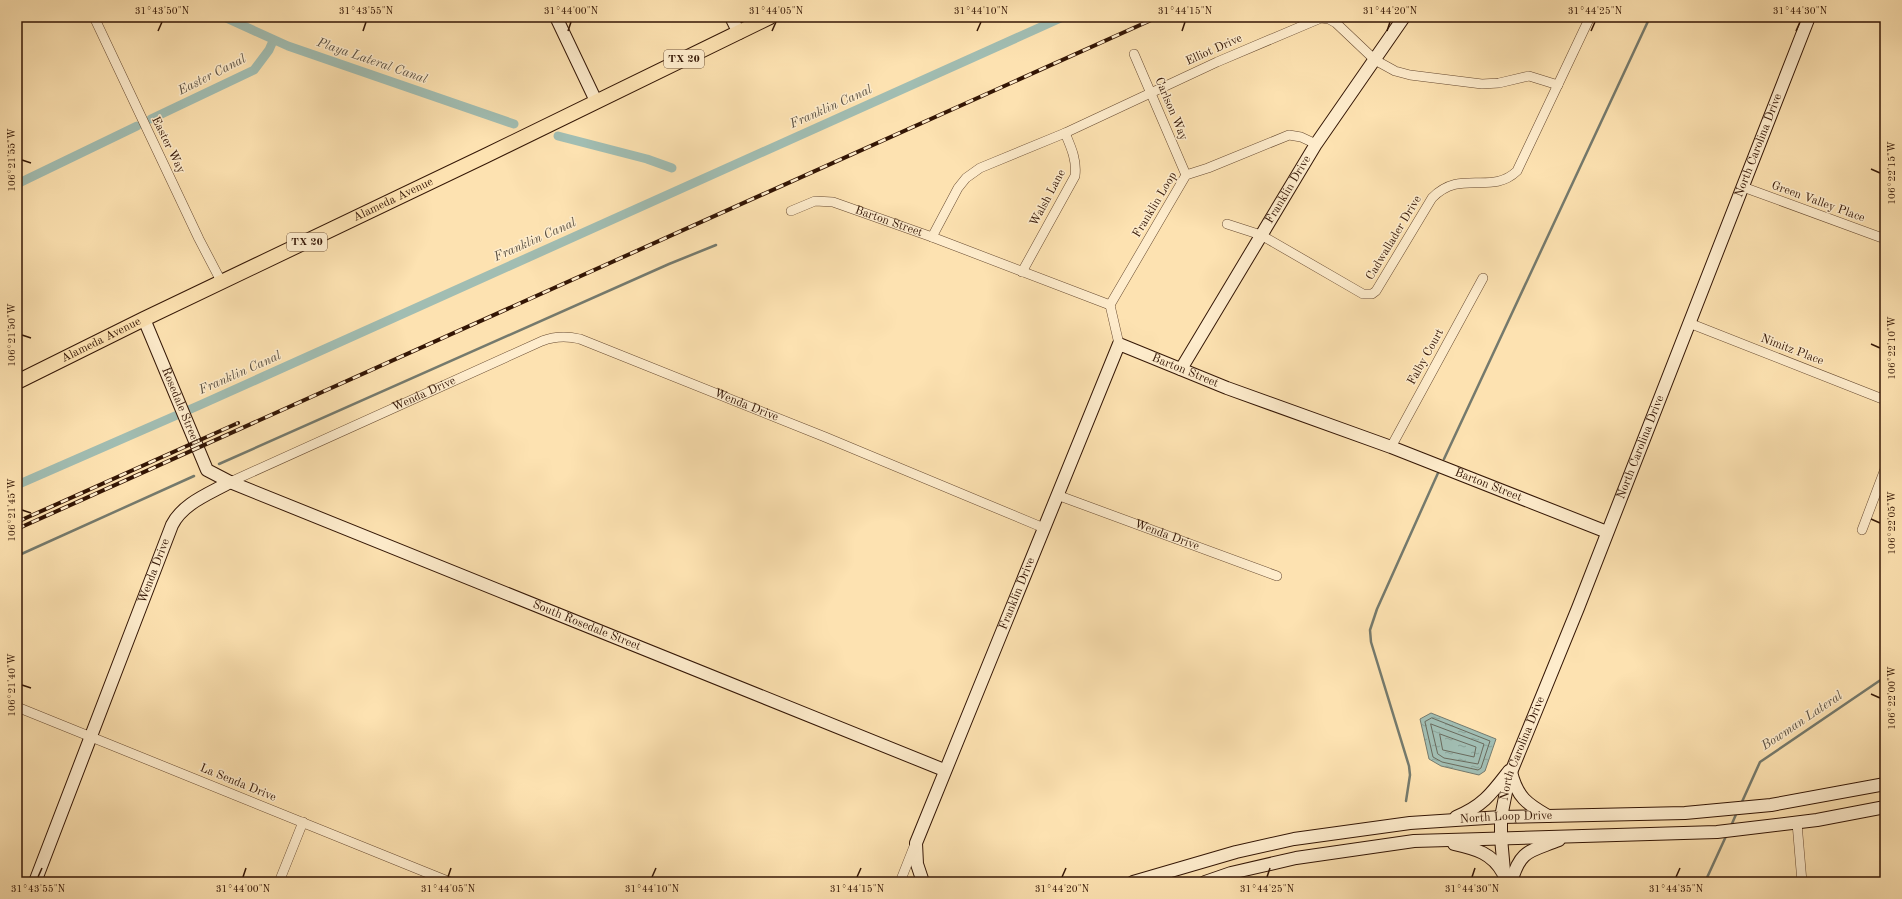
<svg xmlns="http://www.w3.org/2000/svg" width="1902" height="899" font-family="'Old Standard TT',serif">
  <defs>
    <pattern id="water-ripples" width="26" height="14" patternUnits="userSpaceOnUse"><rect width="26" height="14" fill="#a1bdb2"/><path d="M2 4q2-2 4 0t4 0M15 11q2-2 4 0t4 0" fill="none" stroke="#8ba298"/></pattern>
  </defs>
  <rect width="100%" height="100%" fill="#fde2b1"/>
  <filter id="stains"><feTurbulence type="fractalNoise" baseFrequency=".005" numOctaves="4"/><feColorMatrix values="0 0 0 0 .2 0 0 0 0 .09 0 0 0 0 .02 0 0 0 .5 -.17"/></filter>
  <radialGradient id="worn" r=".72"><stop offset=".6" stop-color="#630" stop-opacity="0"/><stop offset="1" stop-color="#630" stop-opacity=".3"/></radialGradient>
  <polygon fill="url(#water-ripples)" stroke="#757a6d" points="1431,713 1496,739 1485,771 1479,775 1441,766 1429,759 1420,719"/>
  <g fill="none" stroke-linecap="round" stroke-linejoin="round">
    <g stroke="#6a6a5c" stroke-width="1">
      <polygon points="1432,718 1490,741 1481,768 1478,770 1442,762 1433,757 1425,722"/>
      <polygon points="1431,724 1484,744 1478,764 1444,758 1438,754"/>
      <polygon points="1440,734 1476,747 1474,757 1443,750"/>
    </g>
    <g stroke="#757a6d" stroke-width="2.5">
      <polyline points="1444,459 1650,17"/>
      <polyline points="219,464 669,264 716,245"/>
      <polyline points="17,556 194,476"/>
      <polyline points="1406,801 1410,775 1409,766 1371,642 1370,630 1377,609 1438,473"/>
      <polyline points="1741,804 1760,762 1885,677"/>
      <polyline points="1731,826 1737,812"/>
      <polyline points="1387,882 1388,881"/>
      <polyline points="1705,882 1727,834"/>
    </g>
    <g stroke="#a1bdb2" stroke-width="9">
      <polyline points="224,17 288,46 514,124"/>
      <polyline points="151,119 254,70 269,50 273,41"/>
      <polyline points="558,136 647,159 672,168"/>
      <polyline points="17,184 137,126"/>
      <polyline points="17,485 200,405 1063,17"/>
    </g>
    <g stroke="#664930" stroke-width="10">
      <g id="street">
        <polyline points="94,17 199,239 222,283"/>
        <polyline points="1134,54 1186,175"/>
        <polyline points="1743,187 1885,239"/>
        <path id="s1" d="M791 211 815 201 833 202 932 237 1110 305"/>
        <path d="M1227 224 1261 235 1363 294H1372L1376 291 1432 198C1461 168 1491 196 1517 171L1590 17"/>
        <polyline points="932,237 958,188 966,178 980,168 1065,133 1217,62 1321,18 1329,19 1336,23 1375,60 1395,71 1410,75 1482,84 1499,83 1529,76 1558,85"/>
        <path d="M1022 272 1075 176C1077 160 1071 147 1065 133"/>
        <polyline points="1110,305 1186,175 1208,168 1289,135 1301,137 1316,144"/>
        <polyline points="1110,305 1119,344"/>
        <polyline points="1689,323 1885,400"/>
        <polyline points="1391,447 1483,278"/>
        <path id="s2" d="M230 482 542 341C555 336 567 336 580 339L825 437 1044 528"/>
        <path id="s3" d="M1057 495 1277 576"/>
        <polyline points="1862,530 1885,469"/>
        <polyline points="17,707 450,882"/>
        <polyline points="1797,823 1802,882"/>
        <polyline points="279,882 303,822"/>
        <polyline points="900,882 915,844"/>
      </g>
    </g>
    <g stroke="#341605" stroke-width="14">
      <g id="secondary">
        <polyline points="556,17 596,101"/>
        <polyline points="731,17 739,33"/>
        <path id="s4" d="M144 319 207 470 230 482 944 770"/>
        <path id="s5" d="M1181 369 1316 144 1404 17"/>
        <path d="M1511 772C1517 797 1527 804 1548 816"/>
        <path d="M1456 817C1483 806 1492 793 1509 771"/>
        <path d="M1454 844C1476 849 1492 853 1503 873"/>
        <path id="s6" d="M35 882 172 525C183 503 209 494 230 482"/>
        <path id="s7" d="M923 882 917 864 916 843 1119 344 1227 388 1391 447 1607 532"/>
        <path id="s8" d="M1133 882 1236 852 1294 839 1410 823 1501 817 1685 813 1771 805 1885 784"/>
        <polyline points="1205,882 1231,873 1296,858 1414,841 1717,832 1817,820 1885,807"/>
        <path id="s9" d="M1505 882 1501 838V817L1509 777 1578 608 1809 17"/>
        <path d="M1511 882C1521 849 1529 852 1559 840"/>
      </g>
    </g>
    <g stroke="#341605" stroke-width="16">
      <g id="primary">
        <path id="s10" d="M17 382 144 319 485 156 770 17"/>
      </g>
    </g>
    <use href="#street" stroke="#feeccc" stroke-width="9"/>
    <use href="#secondary" stroke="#feeccc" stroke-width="12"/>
    <use href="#primary" stroke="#fde2b1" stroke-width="14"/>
    <g stroke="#341605" stroke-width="4">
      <g id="rail">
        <polyline points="17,522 238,423"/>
        <polyline points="17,529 1158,17"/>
      </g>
    </g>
    <use href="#rail" stroke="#feeccc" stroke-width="2.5" stroke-dasharray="8" stroke-linecap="butt"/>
  </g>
  <path fill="none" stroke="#341605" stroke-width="1.5" d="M158 31 162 22M363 31 366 22M568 31 571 22M772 31 776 22M977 31 981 22M1182 31 1185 22M1387 31 1390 22M1591 31 1595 22M1796 31 1800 22M22 160 31 163M1871 169 1880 173M22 335 31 338M1871 344 1880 348M22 510 31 513M1871 519 1880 523M22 685 31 688M1871 694 1880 698M38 877 42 868M243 877 246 868M448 877 451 868M652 877 656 868M857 877 861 868M1062 877 1066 868M1267 877 1270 868M1472 877 1475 868M1676 877 1680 868"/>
  <g text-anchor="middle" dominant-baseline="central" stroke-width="3" stroke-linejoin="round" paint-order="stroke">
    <g fill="#feeccc" stroke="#715641" stroke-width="1">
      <rect x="664" y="50" width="40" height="18" rx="3"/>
      <rect x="287" y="233" width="40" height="18" rx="3"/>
    </g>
    <g font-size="11" font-weight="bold" fill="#341605">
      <text x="684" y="59">TX 20</text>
      <text x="307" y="242">TX 20</text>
    </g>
    <g font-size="12" fill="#341605" stroke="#feeccc">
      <text transform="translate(1214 50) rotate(-24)">Elliot Drive</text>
      <text transform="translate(1171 109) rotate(67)">Carlson Way</text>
      <text transform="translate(168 145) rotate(64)">Easter Way</text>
      <text stroke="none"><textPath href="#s9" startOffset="785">North Carolina Drive</textPath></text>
      <text stroke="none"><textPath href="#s5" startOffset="209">Franklin Drive</textPath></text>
      <text transform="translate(1048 198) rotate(-62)">Walsh Lane</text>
      <text stroke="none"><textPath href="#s10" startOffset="418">Alameda Avenue</textPath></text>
      <text transform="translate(1818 202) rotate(20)">Green Valley Place</text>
      <text transform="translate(1155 205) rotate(-59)">Franklin Loop</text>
      <text stroke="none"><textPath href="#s1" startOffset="103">Barton Street</textPath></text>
      <text transform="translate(1394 238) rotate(-59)">Cadwallader Drive</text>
      <text stroke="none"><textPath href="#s10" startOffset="94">Alameda Avenue</textPath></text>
      <text transform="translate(1792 350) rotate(21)">Nimitz Place</text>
      <text transform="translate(1426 357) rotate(-61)">Falby Court</text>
      <text stroke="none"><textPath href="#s7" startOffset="650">Barton Street</textPath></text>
      <text stroke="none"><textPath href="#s2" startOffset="213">Wenda Drive</textPath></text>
      <text stroke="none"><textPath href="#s4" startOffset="94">Rosedale Street</textPath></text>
      <text stroke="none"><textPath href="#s2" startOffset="560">Wenda Drive</textPath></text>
      <text stroke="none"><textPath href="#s9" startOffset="461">North Carolina Drive</textPath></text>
      <text stroke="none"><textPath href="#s7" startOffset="974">Barton Street</textPath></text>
      <text stroke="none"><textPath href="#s3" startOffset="117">Wenda Drive</textPath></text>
      <text stroke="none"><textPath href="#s6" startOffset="333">Wenda Drive</textPath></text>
      <text stroke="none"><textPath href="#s7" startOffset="309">Franklin Drive</textPath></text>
      <text stroke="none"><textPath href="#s4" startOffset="574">South Rosedale Street</textPath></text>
      <text stroke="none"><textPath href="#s9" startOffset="137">North Carolina Drive</textPath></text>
      <text transform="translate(238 783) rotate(22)">La Senda Drive</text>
      <text stroke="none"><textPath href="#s8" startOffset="380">North Loop Drive</textPath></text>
    </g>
    <g font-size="13" font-style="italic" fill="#5a5042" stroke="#feeccc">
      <text transform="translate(372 61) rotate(19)">Playa Lateral Canal</text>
      <text transform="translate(212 75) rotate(-27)">Easter Canal</text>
      <text transform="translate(831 107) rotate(-24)">Franklin Canal</text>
      <text transform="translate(535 240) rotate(-24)">Franklin Canal</text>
      <text transform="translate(240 373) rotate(-24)">Franklin Canal</text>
      <text transform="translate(1802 721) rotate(-34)">Bowman Lateral</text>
    </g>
  </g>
  <rect width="1902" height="899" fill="none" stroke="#fde2b1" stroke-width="44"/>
  <rect x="22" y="22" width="1858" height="855" fill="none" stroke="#341605" stroke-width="1.5"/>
  <g font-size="10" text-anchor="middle" fill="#341605">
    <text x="162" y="14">31°43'50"N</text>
    <text x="366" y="14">31°43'55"N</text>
    <text x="571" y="14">31°44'00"N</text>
    <text x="776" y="14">31°44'05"N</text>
    <text x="981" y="14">31°44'10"N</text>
    <text x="1185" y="14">31°44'15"N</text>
    <text x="1390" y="14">31°44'20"N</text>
    <text x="1595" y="14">31°44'25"N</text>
    <text x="1800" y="14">31°44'30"N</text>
    <text transform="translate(11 160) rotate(-90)" y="4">106°21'55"W</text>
    <text transform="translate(1891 173) rotate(-90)" y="4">106°22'15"W</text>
    <text transform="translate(11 335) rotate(-90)" y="4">106°21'50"W</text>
    <text transform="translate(1891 348) rotate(-90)" y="4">106°22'10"W</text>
    <text transform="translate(11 510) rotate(-90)" y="4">106°21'45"W</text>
    <text transform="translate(1891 523) rotate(-90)" y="4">106°22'05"W</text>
    <text transform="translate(11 685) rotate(-90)" y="4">106°21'40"W</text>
    <text transform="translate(1891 698) rotate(-90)" y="4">106°22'00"W</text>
    <text x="38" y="892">31°43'55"N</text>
    <text x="243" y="892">31°44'00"N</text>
    <text x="448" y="892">31°44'05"N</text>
    <text x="652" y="892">31°44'10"N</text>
    <text x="857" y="892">31°44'15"N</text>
    <text x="1062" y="892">31°44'20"N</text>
    <text x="1267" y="892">31°44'25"N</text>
    <text x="1472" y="892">31°44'30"N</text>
    <text x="1676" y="892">31°44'35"N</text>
  </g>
  <rect width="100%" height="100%" filter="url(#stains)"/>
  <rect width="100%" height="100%" fill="url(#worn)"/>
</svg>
